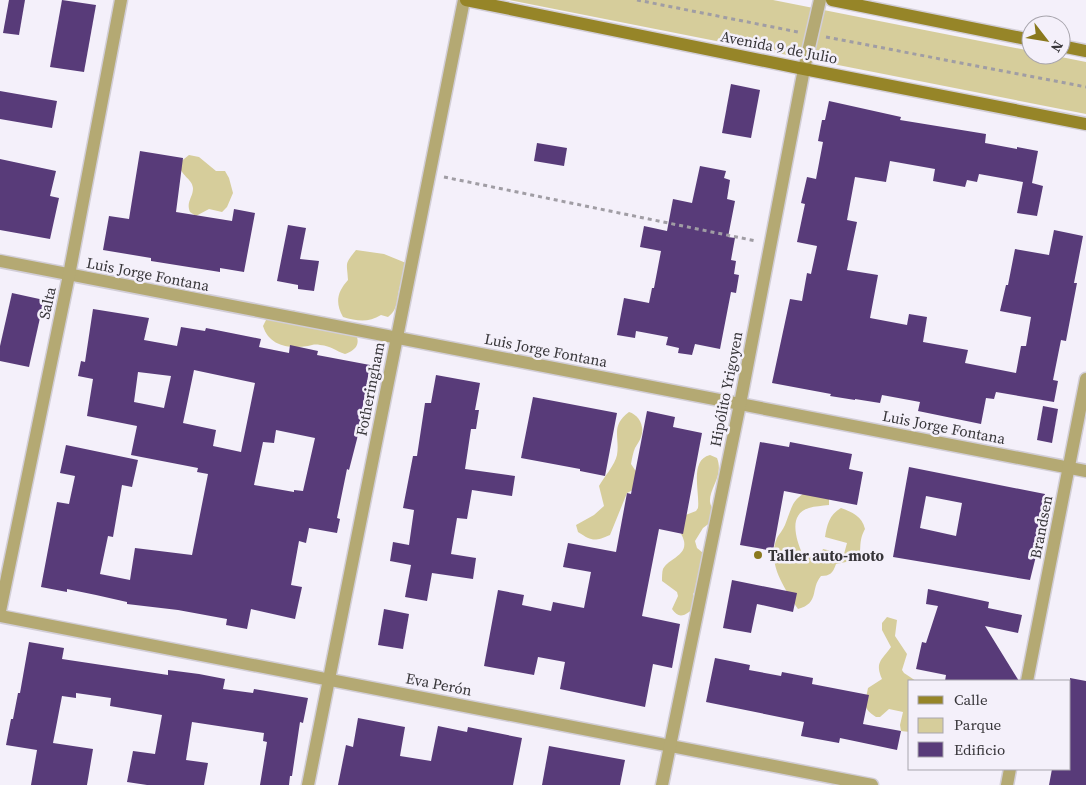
<svg xmlns="http://www.w3.org/2000/svg" width="1086" height="785" font-family="'Source Serif 4',serif">
  <rect width="100%" height="100%" fill="#f4f0fa"/>
  <g fill="#d6cd9b">
    <polygon points="509,0 773,0 1031,51 1031,55 1051,55 1086,62 1086,114"/>
    <path d="M189 155 199 157 216 171H225L229 178 233 193 227 207 222 212 209 209 196 216 190 212C186 201 193 198 193 188 192 178 180 176 179 163Z"/>
    <path d="M356 250 384 254 406 263C407 271 403 275 401 283 396 296 400 308 388 317L381 315C368 323 357 321 343 317 335 303 337 292 348 280 347 262 344 265 356 250Z"/>
    <path d="M293 310 311 317C327 311 343 327 356 335 361 345 354 351 345 354 335 351 332 346 320 345 315 344 312 345 308 346 289 349 269 346 263 326L267 318Z"/>
    <path d="M629 412C639 415 645 426 641 437 640 441 637 444 635 448 633 453 632 458 631 464L635 470 653 484 633 490 627 493 610 535C594 542 592 541 578 532L576 525 594 515 604 506 599 486C604 477 615 465 617 455 620 437 610 426 629 412Z"/>
    <path d="M710 455 717 458C724 476 709 488 710 502 711 508 715 512 719 516L703 528 695 541 697 548 708 557 709 571 693 594C694 598 695 603 694 607 693 609 691 611 689 612 681 618 677 616 672 609L678 596 677 592 662 581C662 577 662 572 663 569 669 558 687 556 684 541 683 536 679 531 677 526L683 516 696 511 698 508C700 492 689 460 710 455Z"/>
    <path d="M811 489 829 498V505C822 506 815 506 809 508 788 514 796 539 802 553L818 560 823 549 844 554 847 543 825 537C827 525 829 515 841 508 852 512 862 516 865 529 853 551 873 558 836 564 833 573 830 576 821 576 810 589 820 603 798 609 785 589 766 563 777 538 779 534 783 530 785 525 793 505 791 500 811 489Z"/>
    <path d="M887 617 897 620 895 636 907 654 902 670 904 673 916 681H910V732L901 731 900 725 903 712 889 709 880 717H876C862 708 865 704 868 688L882 679C875 662 881 661 891 647L882 630V623Z"/>
  </g>
  <g fill="#583b79" fill-rule="evenodd">
    <polygon points="9,0 25,0 19,35 3,33"/>
    <polygon points="62,0 96,5 84,72 50,67"/>
    <polygon points="731,84 760,90 751,138 722,133"/>
    <polygon points="0,91 57,101 52,128 0,119"/>
    <polygon points="829,101 901,117 900,120 986,134 985,143 1017,149 1017,147 1038,151 1032,183 1043,186 1037,216 1017,213 1023,182 979,174 977,182 967,180 965,187 933,181 935,169 890,161 886,182 855,177 847,220 857,222 847,270 878,275 870,318 907,325 909,314 927,317 923,342 968,350 965,363 1016,373 1021,346 1026,346 1031,317 1000,311 1006,285 1008,285 1015,249 1049,255 1054,230 1083,236 1074,283 1077,283 1066,341 1061,340 1053,380 1058,381 1054,402 996,392 994,399 986,398 981,424 918,411 920,402 882,395 880,403 855,399 855,400 830,396 831,394 772,383 790,299 802,301 807,273 811,274 817,246 797,242 805,204 801,203 807,177 816,179 823,142 818,141 822,120 825,120"/>
    <polygon points="537,143 567,148 564,166 534,161"/>
    <polygon points="140,151 183,158 176,212 232,221 234,209 255,213 244,272 220,268 220,272 151,261 151,258 103,250 109,216 129,219"/>
    <polygon points="0,159 56,171 50,196 59,198 50,239 0,230"/>
    <polygon points="700,166 726,171 724,178 730,180 727,199 735,201 728,237 735,238 731,260 736,261 734,274 739,275 736,293 731,292 720,349 695,344 692,355 678,353 679,348 666,345 668,337 636,331 635,338 617,335 624,298 649,303 652,288 654,288 661,251 640,247 644,226 667,231 673,199 692,203"/>
    <polygon points="288,225 306,228 300,259 319,261 314,291 298,289 298,285 277,281"/>
    <polygon points="12,293 44,300 29,367 0,361 0,346"/>
    <path d="M93 309 149 318 144 340 177 346 181 327 205 331 206 328 261 339 259 347 289 353 290 345 318 351 317 355 370 365 357 439 349 470 347 469 337 518 340 519 337 533 309 528 306 543 299 541 291 585 302 587 295 619 251 609 247 629 226 625 227 619 178 610 127 604V602L96 595 67 589V592L41 587 57 502 69 504 75 476 60 473 66 445 138 460 132 487 122 485 113 537 108 536 100 574 130 580 135 548 192 555 208 474 197 472 198 468 131 455 137 426 87 416 93 379 78 376 81 361 85 362ZM194 370 255 383 241 452 213 446 216 430 183 423ZM138 372 171 376 164 408 134 402ZM276 430 315 438 303 491 294 490V492L254 485 263 442 274 443Z"/>
    <polygon points="436,375 480,383 475,410 479,410 476,429 471,429 465,469 515,476 512,496 472,490 467,519 457,518 451,554 476,558 473,579 432,573 427,601 405,597 411,565 390,561 393,542 409,545 414,510 403,508 413,456 417,456 425,403 431,403"/>
    <polygon points="533,397 617,413 605,476 580,471 580,469 521,458"/>
    <polygon points="1043,406 1058,409 1052,443 1037,440"/>
    <polygon points="647,411 675,417 673,427 702,433 683,534 659,529 642,616 680,624 672,668 653,664 645,707 560,689 565,662 538,657 534,675 484,666 498,590 524,595 522,605 551,611 553,602 584,608 591,572 563,567 568,543 616,552 627,493 631,494"/>
    <polygon points="760,442 789,447 790,442 852,454 849,469 863,472 857,505 784,491 773,551 740,545"/>
    <path d="M909 467 1045 494 1034 551 1037 552 1030 580 893 557ZM926 496 962 503 956 536 920 528Z"/>
    <polygon points="732,580 797,593 793,612 757,604 751,633 723,628"/>
    <polygon points="928,589 989,602 988,608 1022,615 1018,633 985,626 1019,681 945,681 946,675 916,669 922,642 926,643 938,606 926,604"/>
    <polygon points="384,609 409,614 403,649 378,645"/>
    <polygon points="29,642 64,648 62,659 168,675 168,670 199,674 225,679 223,689 253,693 254,689 308,698 303,723 300,722 292,776 290,776 289,785 260,785 267,742 263,741 264,733 192,722 186,760 208,763 204,785 147,785 127,782 133,751 155,754 162,715 110,706 111,698 76,693 76,698 62,696 53,743 93,749 87,785 31,785 37,750 6,745 11,719 13,719 18,693 20,693"/>
    <polygon points="715,658 750,665 749,670 781,676 782,672 813,678 812,684 869,695 863,724 901,731 897,750 840,738 839,743 801,736 804,722 706,702"/>
    <polygon points="1070,678 1086,681 1086,785 1049,785 1052,769 1070,769"/>
    <polygon points="358,718 405,727 400,756 431,761 438,726 467,732 468,727 522,738 513,785 338,785 346,745 353,747"/>
    <polygon points="549,746 625,760 620,785 542,785"/>
  </g>
  <g fill="none" stroke-linecap="round" stroke-linejoin="round">
    <g stroke="#d2ced7" stroke-width="15">
      <g id="street">
        <polyline points="0,261 1086,471"/>
        <polyline points="0,611 69,275 121,0"/>
        <polyline points="0,616 872,785"/>
        <polyline points="1027,681 1086,379"/>
        <polyline points="308,785 464,0"/>
        <polyline points="662,785 740,404 804,69 820,0"/>
        <polyline points="1007,785 1010,769"/>
      </g>
    </g>
    <g stroke="#d2ced7" stroke-width="15">
      <g id="secondary">
        <polyline points="466,0 804,69 1086,124"/>
        <polyline points="832,0 1031,40"/>
        <polyline points="1061,46 1086,51"/>
      </g>
    </g>
    <g stroke="#a09da4" stroke-width="3" stroke-dasharray="4 4" stroke-linecap="butt">
      <polyline points="637,0 798,32"/>
      <polyline points="826,37 1086,87"/>
      <polyline points="444,177 756,241"/>
    </g>
    <use href="#street" stroke="#b4a973" stroke-width="12"/>
    <use href="#secondary" stroke="#968528" stroke-width="12"/>
  </g>
  <circle fill="#8a791e" stroke="#f4f0fa" stroke-width="2" cx="758" cy="555" r="5"/>
  <g text-anchor="middle" dominant-baseline="central" stroke-width="5" stroke-linejoin="round" paint-order="stroke">
    <g font-size="15" fill="#373539" stroke="#f4f0fa">
      <text transform="translate(779 47) rotate(11)">Avenida 9 de Julio</text>
      <text transform="translate(148 274) rotate(11)">Luis Jorge Fontana</text>
      <text transform="translate(47 303) rotate(-78)">Salta</text>
      <text transform="translate(546 350) rotate(11)">Luis Jorge Fontana</text>
      <text transform="translate(370 389) rotate(-79)">Fotheringham</text>
      <text transform="translate(726 389) rotate(-79)">Hipólito Yrigoyen</text>
      <text transform="translate(944 427) rotate(11)">Luis Jorge Fontana</text>
      <text transform="translate(1041 527) rotate(-79)">Brandsen</text>
      <text transform="translate(439 684) rotate(11)">Eva Perón</text>
    </g>
    <g font-size="15" font-weight="bold" fill="#373539" stroke="#f4f0fa" text-anchor="start">
      <text x="768" y="555">Taller auto-moto</text>
    </g>
  </g>
  <rect x="908" y="680" width="162" height="90" fill="#f4f0fa" stroke="#a8a5ad"/>
  <rect x="918" y="696" width="25" height="8" fill="#968528" stroke="#a8a5ad"/>
  <text x="954" y="705" font-size="15" fill="#373539">Calle</text>
  <rect x="918" y="718" width="25" height="15" fill="#d6cd9b" stroke="#a8a5ad"/>
  <text x="954" y="730" font-size="15" fill="#373539">Parque</text>
  <rect x="918" y="742" width="25" height="15" fill="#583b79" stroke="#a8a5ad"/>
  <text x="954" y="755" font-size="15" fill="#373539">Edificio</text>
  <g transform="translate(1046 40) rotate(121)"><circle r="24" fill="#f4f0fa" stroke="#a8a5ad"/>
  <path d="M0-4L9 19L0 12L-9 19Z" fill="#8a791e"/>
  <text y="-8" font-size="14" font-weight="bold" text-anchor="middle" fill="#373539">N</text>
  </g>
</svg>
